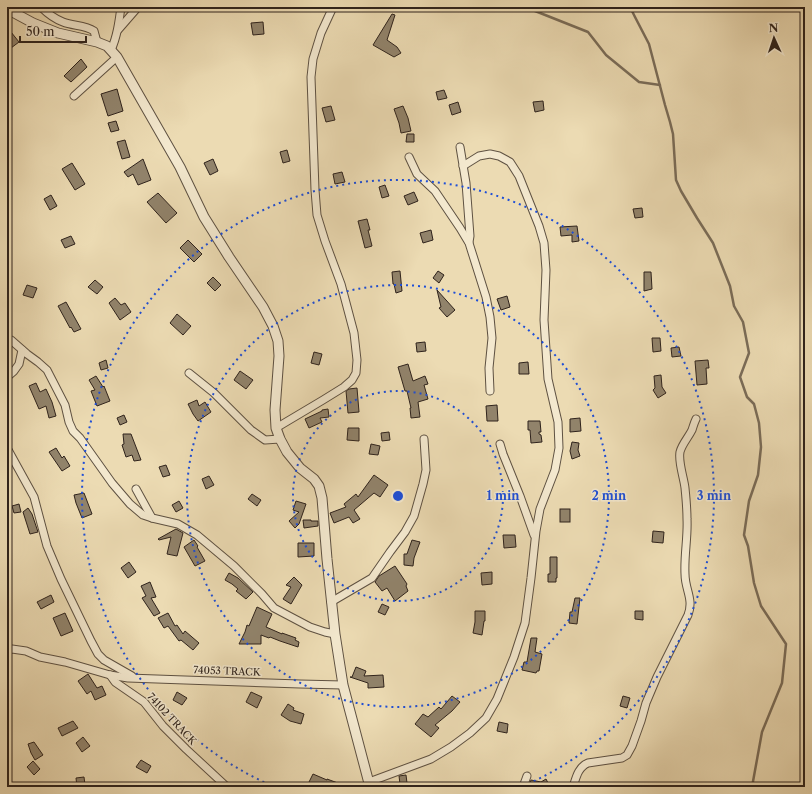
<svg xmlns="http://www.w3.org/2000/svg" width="812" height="794" font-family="'Libre Caslon Text',serif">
  <rect width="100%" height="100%" fill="#ecdbb3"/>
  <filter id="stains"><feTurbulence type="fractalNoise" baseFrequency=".005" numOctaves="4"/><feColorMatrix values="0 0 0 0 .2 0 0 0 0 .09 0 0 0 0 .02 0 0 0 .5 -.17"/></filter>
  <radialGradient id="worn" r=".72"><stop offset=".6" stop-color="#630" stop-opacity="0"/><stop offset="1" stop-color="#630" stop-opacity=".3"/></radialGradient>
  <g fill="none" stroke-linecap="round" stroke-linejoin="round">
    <g stroke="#7a6c58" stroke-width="2.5">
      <polyline points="525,7 588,32 606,55 639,82 660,85"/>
      <polyline points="630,7 635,17 649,44 665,105 670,122 673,134 676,180 681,191 697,218 713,243 730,286 734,306 743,322 749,353 740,377 747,397 754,404 759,423 761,447 758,475 749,501 744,535 748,546 754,583 761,606 786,644 782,683 762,732 752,787"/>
    </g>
  </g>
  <g fill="#91836b" stroke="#2f231c">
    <polygon points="392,14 395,15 387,40 397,47 401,53 394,57 373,45"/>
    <polygon points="263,22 264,34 253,35 251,23"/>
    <polygon points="7,27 19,42 11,48 7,43"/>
    <polygon points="81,59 87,67 71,82 64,76"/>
    <polygon points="117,89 123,111 108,116 101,94"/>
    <polygon points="444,90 447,98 438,100 436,92"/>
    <polygon points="543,101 544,110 535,112 533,102"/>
    <polygon points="458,102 461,112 452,115 449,105"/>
    <polygon points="331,106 335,120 326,122 322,108"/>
    <polygon points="403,106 408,118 411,131 401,133 399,123 394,109"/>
    <polygon points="116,121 119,130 111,132 108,123"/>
    <polygon points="407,134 414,134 414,142 406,142"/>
    <polygon points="125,140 130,157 122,159 117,142"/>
    <polygon points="287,150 290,161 283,163 280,152"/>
    <polygon points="143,159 151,180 138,185 133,174 128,177 124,172"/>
    <polygon points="213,159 218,171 210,175 204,163"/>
    <polygon points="72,163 85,184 75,190 62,169"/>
    <polygon points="342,172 345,182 335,184 333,174"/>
    <polygon points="385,185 389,196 382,198 379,187"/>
    <polygon points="414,192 418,201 408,205 404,196"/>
    <polygon points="158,193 177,213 166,223 147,202"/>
    <polygon points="51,195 57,206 50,210 44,199"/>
    <polygon points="642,208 643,217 635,218 633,209"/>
    <polygon points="367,219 370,230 368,230 372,246 365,248 358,221"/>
    <polygon points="577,226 579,241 572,242 572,235 561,236 560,227"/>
    <polygon points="431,230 433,240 423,243 420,233"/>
    <polygon points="71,236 75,244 65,248 61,240"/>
    <polygon points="188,240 202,254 194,262 180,248"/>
    <polygon points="400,271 402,291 396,293 394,284 393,284 392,272"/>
    <polygon points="438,271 444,275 439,283 433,278"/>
    <polygon points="644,272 651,272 652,289 644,291"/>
    <polygon points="213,277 221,285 215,291 207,283"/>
    <polygon points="95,280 103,287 97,294 88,287"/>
    <polygon points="27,285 37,288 33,298 23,295"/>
    <polygon points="437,290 455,310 447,317 439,308 441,307"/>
    <polygon points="507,296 510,307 501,310 497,299"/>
    <polygon points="115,298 121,305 125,303 131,312 120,320 109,303"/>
    <polygon points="66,302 81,329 74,332 71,327 70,328 58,306"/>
    <polygon points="177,314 191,326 183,335 170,323"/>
    <polygon points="652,338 660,338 661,351 653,352"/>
    <polygon points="425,342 426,351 417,352 416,343"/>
    <polygon points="679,347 681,356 672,357 671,348"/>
    <polygon points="314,352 322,354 319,365 311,363"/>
    <polygon points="106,360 108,368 101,370 99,363"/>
    <polygon points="708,360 709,368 706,368 707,384 697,385 695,361"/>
    <polygon points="528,362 529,374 519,374 519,363"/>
    <polygon points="408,364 413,381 425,376 428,384 424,385 428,399 418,402 420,417 411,418 410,408 411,408 407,391 405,391 398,367"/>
    <polygon points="240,371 253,380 246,389 234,380"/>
    <polygon points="661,375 662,387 666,393 658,398 653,390 655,388 654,376"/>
    <polygon points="96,376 103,387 104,386 110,401 97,406 91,391 95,390 89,380"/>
    <polygon points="36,383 40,392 46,389 52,402 56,416 49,418 46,406 39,409 29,386"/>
    <polygon points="357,388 359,412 348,413 346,391 349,389"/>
    <polygon points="197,400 199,406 205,402 211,412 198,421 193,414 188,404"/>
    <polygon points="497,405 498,421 487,421 486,406"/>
    <polygon points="328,409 329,417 320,418 322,422 309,428 305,419 322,411 322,410"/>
    <polygon points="124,415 127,422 120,425 117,418"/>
    <polygon points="580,418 581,431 570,432 570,419"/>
    <polygon points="528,421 540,421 541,432 539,432 539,434 541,435 542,442 531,443 530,430 528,430"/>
    <polygon points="348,428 359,428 359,441 347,440"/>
    <polygon points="389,432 390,440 382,441 381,433"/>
    <polygon points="123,434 131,434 141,460 134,461 132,455 126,457 122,445 124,444"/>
    <polygon points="572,442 579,443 578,450 580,456 572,459 570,451"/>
    <polygon points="371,444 380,446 378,455 369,454"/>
    <polygon points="56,448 62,458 64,456 70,466 62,471 49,452"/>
    <polygon points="166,465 170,475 163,477 159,467"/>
    <polygon points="374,475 388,485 380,497 374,493 354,510 360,519 353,523 349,517 334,523 330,513 346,507 344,504 356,494 358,497"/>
    <polygon points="209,476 214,485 206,489 202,479"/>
    <polygon points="84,493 92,514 82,518 76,503 74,495"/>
    <polygon points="252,494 261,500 257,506 248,499"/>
    <polygon points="179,501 183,508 176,512 172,505"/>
    <polygon points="296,501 306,504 299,524 295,528 289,521 299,512 293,510"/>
    <polygon points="19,504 21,512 14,513 12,506"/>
    <polygon points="28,508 32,514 38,532 30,534 23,512"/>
    <rect x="560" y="509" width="10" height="13"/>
    <polygon points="303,520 311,520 311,521 318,521 318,526 304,528"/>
    <polygon points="176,529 183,533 177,556 167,554 171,537 159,540 158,539"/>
    <polygon points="653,531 664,532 663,543 652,542"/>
    <polygon points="503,535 515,535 516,547 504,548"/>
    <polygon points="194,540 198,546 197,547 205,561 195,566 184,547"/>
    <polygon points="412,540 420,542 414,558 413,566 404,565 404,554 407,554"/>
    <polygon points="298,543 314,543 314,556 298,557"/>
    <polygon points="550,557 557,557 557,578 556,578 556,582 548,582 548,574 550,574"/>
    <polygon points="129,562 136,572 128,578 121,568"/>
    <polygon points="395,566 407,584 406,586 408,591 395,601 387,588 382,591 375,582 379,576"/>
    <polygon points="492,572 492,584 482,585 481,573"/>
    <polygon points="229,573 238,578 253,592 246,599 236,591 238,589 232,584 225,580"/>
    <polygon points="294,577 302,585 291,604 283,599 291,587 286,585"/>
    <polygon points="150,582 156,597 151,598 160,613 154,616 142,598 146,596 141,586"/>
    <polygon points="51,595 54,602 41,609 37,602"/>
    <polygon points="575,598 580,598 577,624 569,623 570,612 572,612"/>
    <polygon points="382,604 389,607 385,615 378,612"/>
    <polygon points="257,607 272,614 266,627 282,634 282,633 296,638 295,640 299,642 298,647 280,641 270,637 269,638 261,635 261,644 239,644 245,632 247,625 249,626"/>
    <polygon points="475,611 485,611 485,621 484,621 482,635 473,633 475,622"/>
    <polygon points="635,611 643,611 643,620 635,619"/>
    <polygon points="65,613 73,631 61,636 53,618"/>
    <polygon points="168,613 175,626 177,625 183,634 185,631 199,643 193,650 181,640 179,641 168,626 164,628 158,618"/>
    <polygon points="531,638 537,638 535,652 542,654 539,671 537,671 536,673 522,670 524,662 527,662"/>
    <polygon points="356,667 366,671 364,676 383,675 384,687 368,688 368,683 350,677 352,677"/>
    <polygon points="88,674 97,688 102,686 106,695 95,700 91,691 87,694 78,681"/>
    <polygon points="177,692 187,698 182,705 173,700"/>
    <polygon points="251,692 262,697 257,708 246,702"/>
    <polygon points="452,696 460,702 452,711 435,725 439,728 431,737 415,724 423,714 428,717 439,707 441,709"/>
    <polygon points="623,696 630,698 627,708 620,706"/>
    <polygon points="288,704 294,708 293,710 304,714 301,724 290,721 281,715"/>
    <polygon points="73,721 78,728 62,736 58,728"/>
    <polygon points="499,722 508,724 507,733 497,731"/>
    <polygon points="83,737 90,746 82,752 76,743"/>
    <polygon points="34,742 43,755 35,760 31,753 28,744"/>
    <polygon points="141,760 151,766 147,773 136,767"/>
    <polygon points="33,761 40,769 34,775 27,767"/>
    <polygon points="313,774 327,780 327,779 346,786 346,787 315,787 308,784"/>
    <polygon points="406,775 407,783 400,784 399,776"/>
    <polygon points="84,777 85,785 77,787 76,778"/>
    <polygon points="546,779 548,783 551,784 551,787 528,787 531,780 541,782"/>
  </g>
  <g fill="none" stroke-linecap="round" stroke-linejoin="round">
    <g stroke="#5e5142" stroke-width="9">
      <g id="minor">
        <path d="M41 7C47 13 55 19 63 22 73 26 85 25 94 31L97 42"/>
        <polyline points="118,30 138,7"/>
        <path d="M111 50C117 37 119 22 121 7"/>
        <polyline points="74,96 117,57"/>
        <polyline points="460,147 466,183 470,236 469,242"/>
        <polyline points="409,157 417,174 435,191 460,228 469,243 486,297 490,317 492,338 489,368 490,391"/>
        <polyline points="11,340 27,354 38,362 47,370 65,405 69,422 73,431 80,438 112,483 130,504 143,515 152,518"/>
        <polyline points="189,373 214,393 251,430 265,440 280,439"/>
        <polyline points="7,377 14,371 19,364 22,350"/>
        <polyline points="276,428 323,400 344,387 352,380 356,373 357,360 354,333 341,284 325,241 317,215 315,190 311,77 313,59 321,33 333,7"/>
        <polyline points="500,444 503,454 520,496 534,535"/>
        <polyline points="7,448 34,497 47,546 61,579 91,641 98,654 104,660 132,676"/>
        <polyline points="136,489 152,518 178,524 197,535 234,566 262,594 274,608 310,627 325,632 335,634"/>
        <polyline points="331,602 372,578 390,552 405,532 414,516 423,484 426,470 424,439"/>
        <polyline points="7,650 12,649 26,651 40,657 65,662 110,675 128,678 300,684 343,685"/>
        <polyline points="110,675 115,682 144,702 163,726 186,749 227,787"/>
        <polyline points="369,782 431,759 451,747 470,733 486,718 497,699 514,657 525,623 531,578 536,531 540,509 555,470 559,448 558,422 548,379 544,320 546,270 544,243 539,226 519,176 510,162 499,156 490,154 479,156 463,166"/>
        <polyline points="523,787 527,776"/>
        <path d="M573 787C576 778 578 767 588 763L622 758 627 755 632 746 641 721 646 703 657 677 688 615C694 599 685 590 685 574 684 555 688 537 687 519 687 509 686 498 685 488 684 478 678 462 680 452 682 444 688 438 692 430 693 427 694 423 696 419"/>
      </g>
    </g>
    <g stroke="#5e5142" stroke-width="11">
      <polyline id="tertiary" points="7,9 33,23 58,33 97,42 107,46 117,57 180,167 204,217 229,257 263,307 273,326 278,341 279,356 275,410 276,428 280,439 287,452 300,468 314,479 319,486 322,498 327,559 335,634 343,685 370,787"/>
    </g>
    <use href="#minor" stroke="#f3e8ce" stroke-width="7"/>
    <use href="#tertiary" stroke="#f3e8ce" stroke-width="9"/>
  </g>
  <g fill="none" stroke="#1d4ed8" stroke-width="2" stroke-dasharray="2 4">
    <circle cx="398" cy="496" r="105"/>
    <circle cx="398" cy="496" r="211"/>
    <path d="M275 787A316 316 0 1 1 521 787"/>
  </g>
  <g text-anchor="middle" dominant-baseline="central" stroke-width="3" stroke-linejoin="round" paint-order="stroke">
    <g font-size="10" fill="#2f231c" stroke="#f3e8ce">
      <text transform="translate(227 671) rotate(2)">74053 TRACK</text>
      <text transform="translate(172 719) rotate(47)">74102 TRACK</text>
    </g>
  </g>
  <circle cx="398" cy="496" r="6" fill="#1d4ed8" stroke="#f3e8ce" stroke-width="2"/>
  <g font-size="12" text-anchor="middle" font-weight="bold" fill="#1d4ed8" stroke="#f3e8ce" stroke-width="3" stroke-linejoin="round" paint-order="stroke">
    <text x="503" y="500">1 min</text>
    <text x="609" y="500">2 min</text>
    <text x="714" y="500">3 min</text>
  </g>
  <rect width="812" height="794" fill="none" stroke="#ecdbb3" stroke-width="24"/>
  <rect x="8" y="8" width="796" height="778" fill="none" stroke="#2f231c" stroke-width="2"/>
  <rect x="12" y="12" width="788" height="770" fill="none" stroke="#2f231c"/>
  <g transform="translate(774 38) rotate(357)" stroke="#f3e8ce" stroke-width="3" paint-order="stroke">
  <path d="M0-3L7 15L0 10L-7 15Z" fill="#2f231c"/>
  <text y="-6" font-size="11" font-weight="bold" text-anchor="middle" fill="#2f231c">N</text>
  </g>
  <path d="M20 36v6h66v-6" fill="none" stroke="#2f231c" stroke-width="2"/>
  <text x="26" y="36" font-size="12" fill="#2f231c" stroke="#f3e8ce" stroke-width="3" paint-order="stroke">50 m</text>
  <rect width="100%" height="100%" filter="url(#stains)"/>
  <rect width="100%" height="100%" fill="url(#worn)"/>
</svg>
